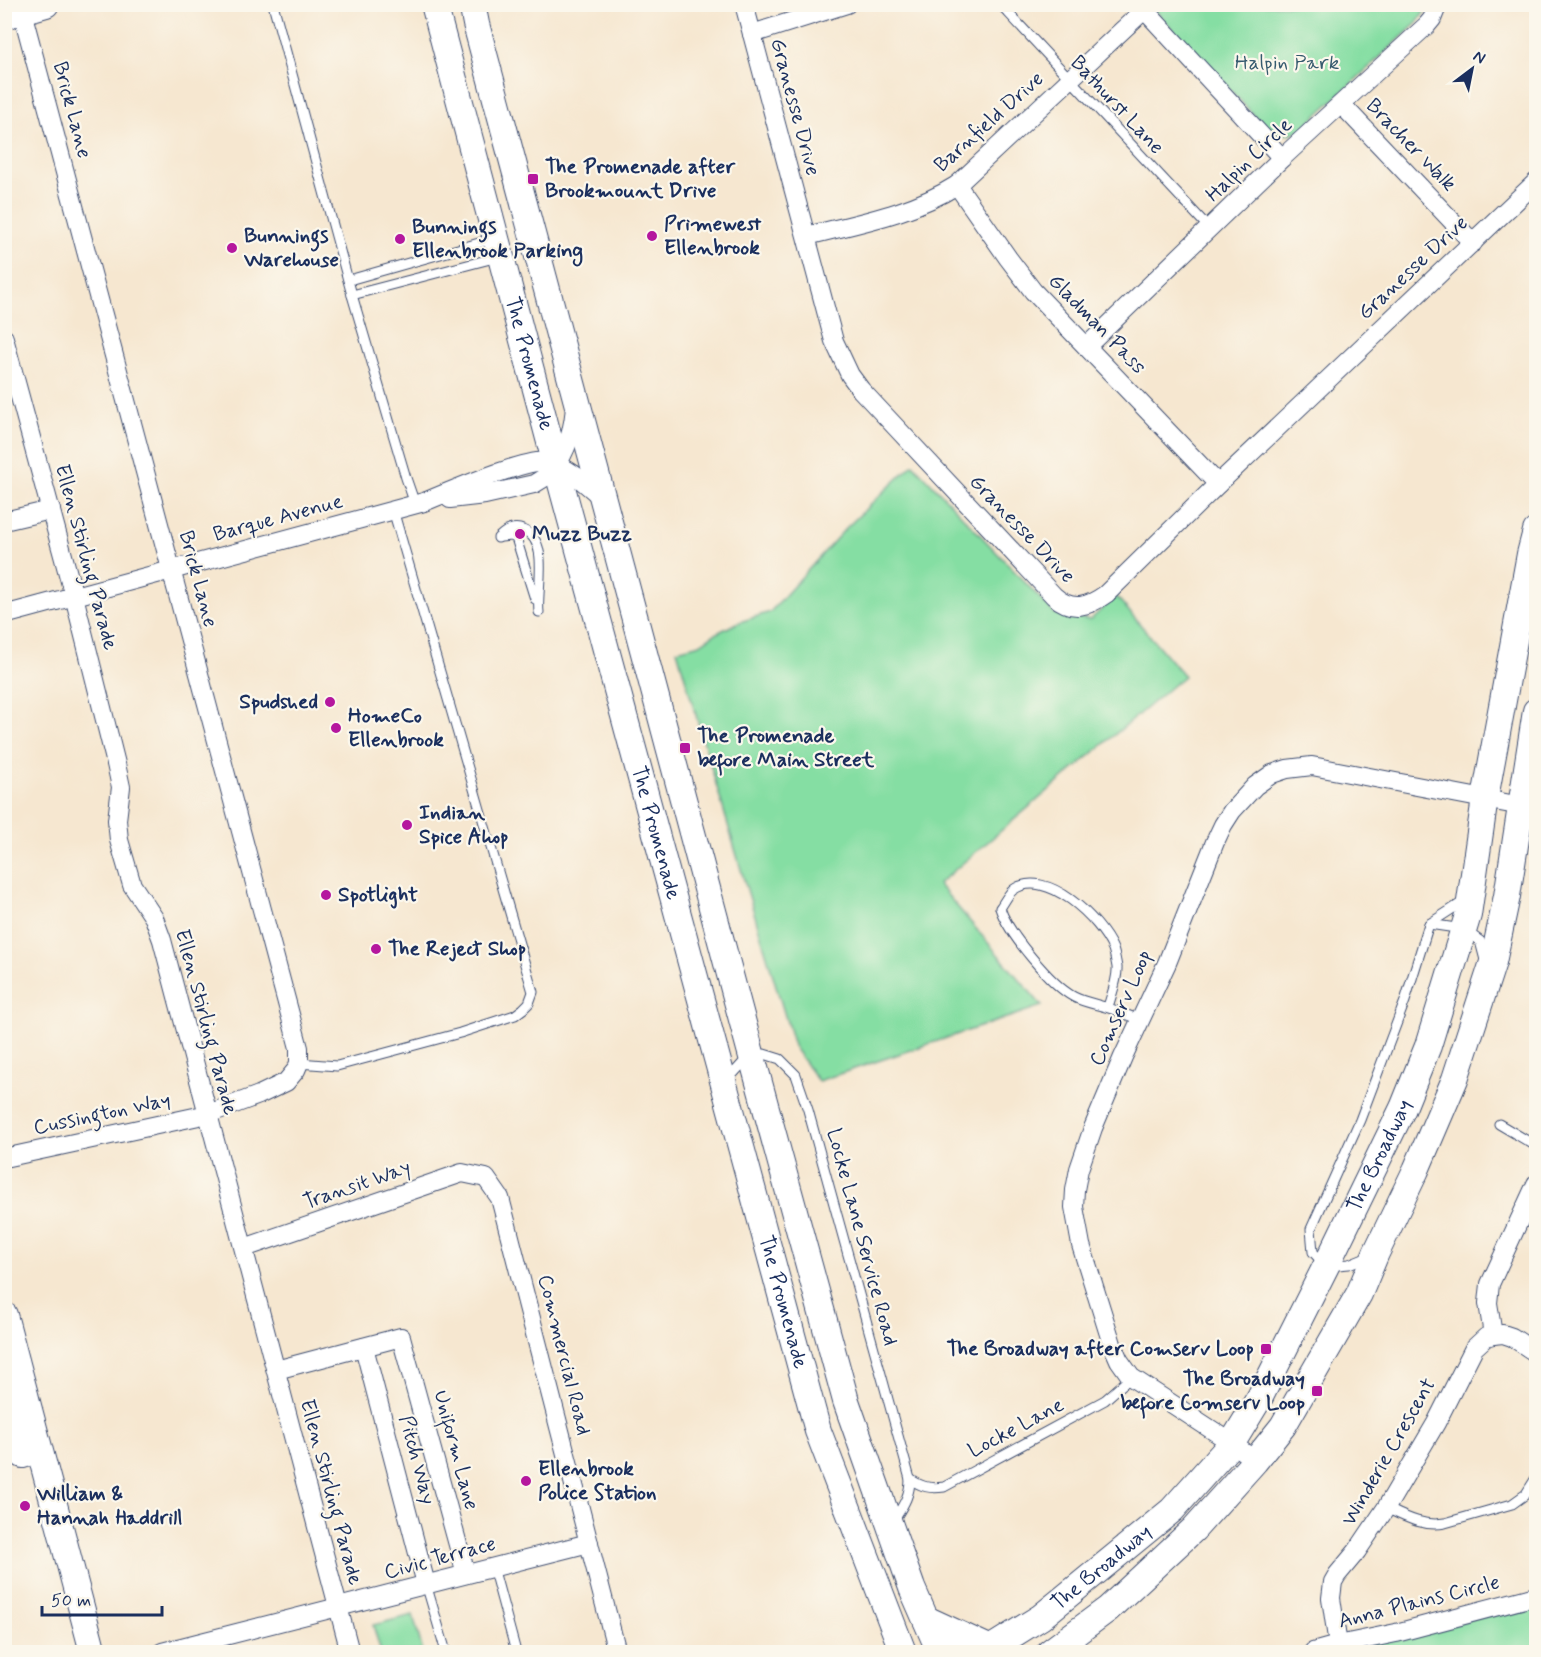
<svg xmlns="http://www.w3.org/2000/svg" width="1541" height="1657" font-family="Mynerve,sans-serif">
  <rect width="100%" height="100%" fill="#fbf7ec"/>
  <filter id="ink" filterUnits="userSpaceOnUse"><feTurbulence type="fractalNoise" baseFrequency=".0167" numOctaves="2"/><feDisplacementMap in="SourceGraphic" scale="12" xChannelSelector="R" yChannelSelector="G"/><feConvolveMatrix kernelMatrix="1 2 1 2 8 2 1 2 1" color-interpolation-filters="sRGB"/></filter>
  <filter id="wash" filterUnits="userSpaceOnUse"><feTurbulence type="fractalNoise" baseFrequency=".008" numOctaves="4" result="noise"/><feDisplacementMap in="SourceGraphic" scale="24" xChannelSelector="R" yChannelSelector="G"/><feGaussianBlur stdDeviation="1.35" result="paint"/><feColorMatrix in="noise" values="0 0 0 0 0 0 0 0 0 0 0 0 0 0 0 0 0 1.4 0 .05"/><feComposite in="paint" operator="in"/></filter>
  <g filter="url(#wash)">
    <rect width="100%" height="100%" fill="#f6e7d0"/>
    <g fill="#85dea3" stroke="#508680" stroke-width="1.5">
      <path d="M1150 5H1429L1417 23 1302 129C1289 136 1280 136 1267 129Z"/>
      <polygon points="913,464 1054,613 1090,620 1116,596 1184,676 938,884 1042,1006 818,1081 795,1049 742,873 677,650 700,644 715,634 737,623 770,612 845,529"/>
      <polygon points="1536,1602 1536,1652 1335,1652"/>
      <polygon points="413,1615 423,1652 381,1652 373,1625"/>
    </g>
  </g>
  <g filter="url(#ink)">
    <g fill="none" stroke-linecap="round" stroke-linejoin="round">
      <g stroke="#3c4b6f" stroke-width="11">
        <g id="lane">
          <polyline points="273,4 352,295 406,478 415,504"/>
          <polyline points="1000,4 1210,229"/>
          <polyline points="349,280 493,239"/>
          <polyline points="352,295 498,257"/>
          <polyline points="501,537 511,536 516,538 535,599"/>
          <path d="M498 538C505 531 514 526 523 530 551 540 536 590 539 612"/>
          <polyline points="1429,924 1463,929 1480,941 1485,960"/>
          <path d="M1108 1007C1111 996 1118 979 1117 967 1116 962 1115 955 1113 949 1101 920 1046 866 1013 890 1008 894 1004 903 1000 908 1008 933 1051 985 1074 997 1084 1002 1095 1004 1105 1007 1117 1010 1129 1016 1140 1020"/>
          <polyline points="299,1063 337,1066 460,1033 515,1015 523,1009 529,1003 533,992 393,510"/>
          <path d="M729 1081 732 1075 742 1064 752 1057 764 1054 780 1059 796 1075 808 1110 910 1479C910 1497 902 1507 893 1522"/>
          <polyline points="1499,1124 1536,1146"/>
          <polyline points="1371,1255 1349,1264 1326,1266 1313,1252 1311,1229 1360,1120 1405,1001 1429,924 1466,900"/>
          <path d="M910 1479C922 1487 930 1489 944 1487L1105 1400 1131 1377"/>
          <path d="M1386 1508C1405 1517 1423 1527 1445 1523L1512 1504 1526 1494 1536 1478"/>
          <polyline points="493,1567 516,1652"/>
          <polyline points="426,1584 446,1652"/>
        </g>
      </g>
      <g stroke="#3c4b6f" stroke-width="20">
        <g id="street">
          <path d="M744 4 834 341 850 375 861 390 1054 596C1072 612 1088 607 1106 594L1218 484 1536 182"/>
          <polyline points="1139,4 1282,158"/>
          <polyline points="752,34 847,4"/>
          <polyline points="1342,105 1473,243"/>
          <polyline points="957,185 1008,258 1033,291 1218,484"/>
          <path d="M807 236C858 223 911 214 957 185L1144 10"/>
          <polyline points="4,338 74,596 116,764 121,787 117,820 119,840 132,885 154,918 162,940 350,1652"/>
          <polyline points="1087,346 1282,158 1427,25 1432,19 1438,4"/>
          <path d="M450 499 485 495 534 484C563 469 572 438 575 408"/>
          <polyline points="4,521 51,510"/>
          <path d="M4 615 424 502C447 493 528 457 548 462 569 467 586 484 602 498"/>
          <polyline points="4,1158 208,1114 259,1095 286,1082 296,1070 299,1063 299,1048 20,4"/>
          <polyline points="244,1248 462,1173 486,1178 500,1198 617,1652"/>
          <polyline points="1493,1335 1488,1303 1490,1284 1536,1184"/>
          <polyline points="364,1347 426,1584"/>
          <polyline points="276,1370 401,1337 466,1574"/>
          <polyline points="1255,1461 1232,1443 1131,1377 1119,1360 1112,1344 1081,1245 1074,1207 1075,1190 1079,1169 1093,1128 1123,1057 1167,963 1215,842 1223,825 1232,811 1244,798 1255,786 1272,774 1287,769 1312,766 1521,806"/>
          <polyline points="1338,1645 1331,1598 1333,1582 1337,1575 1357,1551 1386,1508 1436,1423 1474,1348 1486,1337 1493,1335 1503,1334 1512,1337 1536,1353"/>
          <polyline points="162,1652 589,1543"/>
          <polyline points="1313,1652 1338,1645 1396,1633 1536,1596"/>
        </g>
      </g>
      <g stroke="#3c4b6f" stroke-width="28">
        <g id="secondary">
          <path id="s1" d="M434 4 556 465 818 1431 903 1652"/>
          <polyline points="472,4 476,24 752,1057 846,1401 912,1588 940,1652"/>
          <polyline points="4,16 46,4"/>
          <polyline points="4,1315 93,1652"/>
          <polyline points="4,1386 23,1455"/>
          <polyline points="926,1619 991,1649"/>
          <path id="s2" d="M985 1652 1041 1617 1172 1510 1232 1443 1260 1397 1326 1266 1403 1108 1428 1046 1468 915 1485 798 1530 554 1536 531"/>
          <polyline points="1050,1652 1108,1609 1194,1529 1255,1461 1283,1426 1359,1294 1376,1253 1416,1170 1455,1079 1493,962 1507,896 1536,711"/>
        </g>
      </g>
      <use href="#lane" stroke="#fff" stroke-width="9"/>
      <use href="#street" stroke="#fff" stroke-width="18"/>
      <use href="#secondary" stroke="#fff" stroke-width="26"/>
    </g>
  </g>
  <g fill="#b5179e" stroke="#fbf7ec" stroke-width="2">
    <rect x="527" y="173" width="12" height="12" rx="3"/>
    <circle cx="652" cy="236" r="6"/>
    <circle cx="400" cy="239" r="6"/>
    <circle cx="232" cy="248" r="6"/>
    <circle cx="520" cy="534" r="6"/>
    <circle cx="330" cy="702" r="6"/>
    <circle cx="336" cy="728" r="6"/>
    <rect x="679" y="742" width="12" height="12" rx="3"/>
    <circle cx="407" cy="825" r="6"/>
    <circle cx="326" cy="895" r="6"/>
    <circle cx="376" cy="949" r="6"/>
    <rect x="1260" y="1343" width="12" height="12" rx="3"/>
    <rect x="1311" y="1385" width="12" height="12" rx="3"/>
    <circle cx="526" cy="1481" r="6"/>
    <circle cx="25" cy="1506" r="6"/>
  </g>
  <g text-anchor="middle" dominant-baseline="central" stroke-width="4.5" stroke-linejoin="round" paint-order="stroke">
    <g font-size="21" fill="#365b6f" stroke="#fbf7ec">
      <text x="1287" y="63">Halpin Park</text>
    </g>
    <g font-size="21" fill="#1b2f5e" stroke="#fbf7ec">
      <text transform="translate(1117 105) rotate(47)">Bathurst Lane</text>
      <text transform="translate(795 107) rotate(75)">Granesse Drive</text>
      <text transform="translate(72 110) rotate(75)">Brick Lane</text>
      <text transform="translate(989 122) rotate(-42)">Barnfield Drive</text>
      <text transform="translate(1411 145) rotate(46)">Bracher Walk</text>
      <text transform="translate(1249 160) rotate(-44)">Halpin Circle</text>
      <text transform="translate(1413 268) rotate(-43)">Granesse Drive</text>
      <text transform="translate(1097 324) rotate(46)">Gladman Pass</text>
      <text stroke="none"><textPath href="#s1" startOffset="372">The Promenade</textPath></text>
      <text transform="translate(278 518) rotate(-15)">Barque Avenue</text>
      <text transform="translate(1022 529) rotate(46)">Granesse Drive</text>
      <text transform="translate(86 557) rotate(75)">Ellen Stirling Parade</text>
      <text transform="translate(198 579) rotate(75)">Brick Lane</text>
      <text stroke="none"><textPath href="#s1" startOffset="858">The Promenade</textPath></text>
      <text transform="translate(1121 1008) rotate(-66)">Comserv Loop</text>
      <text transform="translate(206 1022) rotate(75)">Ellen Stirling Parade</text>
      <text transform="translate(102 1114) rotate(-12)">Cussington Way</text>
      <text stroke="none"><textPath href="#s2" startOffset="648">The Broadway</textPath></text>
      <text transform="translate(357 1185) rotate(-19)">Transit Way</text>
      <text transform="translate(862 1237) rotate(75)">Locke Lane Service Road</text>
      <text stroke="none"><textPath href="#s1" startOffset="1344">The Promenade</textPath></text>
      <text transform="translate(564 1355) rotate(76)">Commercial Road</text>
      <text transform="translate(1016 1428) rotate(-28)">Locke Lane</text>
      <text transform="translate(456 1450) rotate(75)">Uniform Lane</text>
      <text transform="translate(1389 1452) rotate(-60)">Winderie Crescent</text>
      <text transform="translate(417 1460) rotate(75)">Pitch Way</text>
      <text transform="translate(331 1492) rotate(75)">Ellen Stirling Parade</text>
      <text transform="translate(440 1558) rotate(-15)">Civic Terrace</text>
      <text stroke="none"><textPath href="#s2" startOffset="144">The Broadway</textPath></text>
      <text transform="translate(1419 1602) rotate(-14)">Anna Plains Circle</text>
    </g>
    <g font-size="21" font-weight="bold" fill="#1b2f5e" stroke="#fbf7ec" text-anchor="start">
      <text x="545" y="167">The Promenade after<tspan x="545" dy="24">Brookmount Drive</tspan></text>
      <text x="664" y="224">Primewest<tspan x="664" dy="24">Ellenbrook</tspan></text>
      <text x="412" y="227">Bunnings<tspan x="412" dy="24">Ellenbrook Parking</tspan></text>
      <text x="244" y="236">Bunnings<tspan x="244" dy="24">Warehouse</tspan></text>
      <text x="532" y="534">Muzz Buzz</text>
      <text x="318" y="702" text-anchor="end">Spudshed</text>
      <text x="348" y="716">HomeCo<tspan x="348" dy="24">Ellenbrook</tspan></text>
      <text x="697" y="736">The Promenade<tspan x="697" dy="24">before Main Street</tspan></text>
      <text x="419" y="813">Indian<tspan x="419" dy="24">Spice Ahop</tspan></text>
      <text x="338" y="895">Spotlight</text>
      <text x="388" y="949">The Reject Shop</text>
      <text x="1254" y="1349" text-anchor="end">The Broadway after Comserv Loop</text>
      <text x="1305" y="1379" text-anchor="end">The Broadway<tspan x="1305" dy="24">before Comserv Loop</tspan></text>
      <text x="538" y="1469">Ellenbrook<tspan x="538" dy="24">Police Station</tspan></text>
      <text x="37" y="1494">William &amp;<tspan x="37" dy="24">Hannah Haddrill</tspan></text>
    </g>
  </g>
  <rect width="1541" height="1657" fill="none" stroke="#fbf7ec" stroke-width="24"/>
  <g transform="translate(1472 69) rotate(32)" stroke="#fbf7ec" stroke-width="4.5" paint-order="stroke">
  <path d="M0-4.5L10 22L0 15L-10 22Z" fill="#1b2f5e"/>
  <text y="-9" font-size="16" font-weight="bold" text-anchor="middle" fill="#1b2f5e">N</text>
  </g>
  <path d="M42 1606v9h120v-9" fill="none" stroke="#1b2f5e" stroke-width="3"/>
  <text x="51" y="1606" font-size="18" fill="#1b2f5e" stroke="#fbf7ec" stroke-width="4.5" paint-order="stroke">50 m</text>
</svg>
